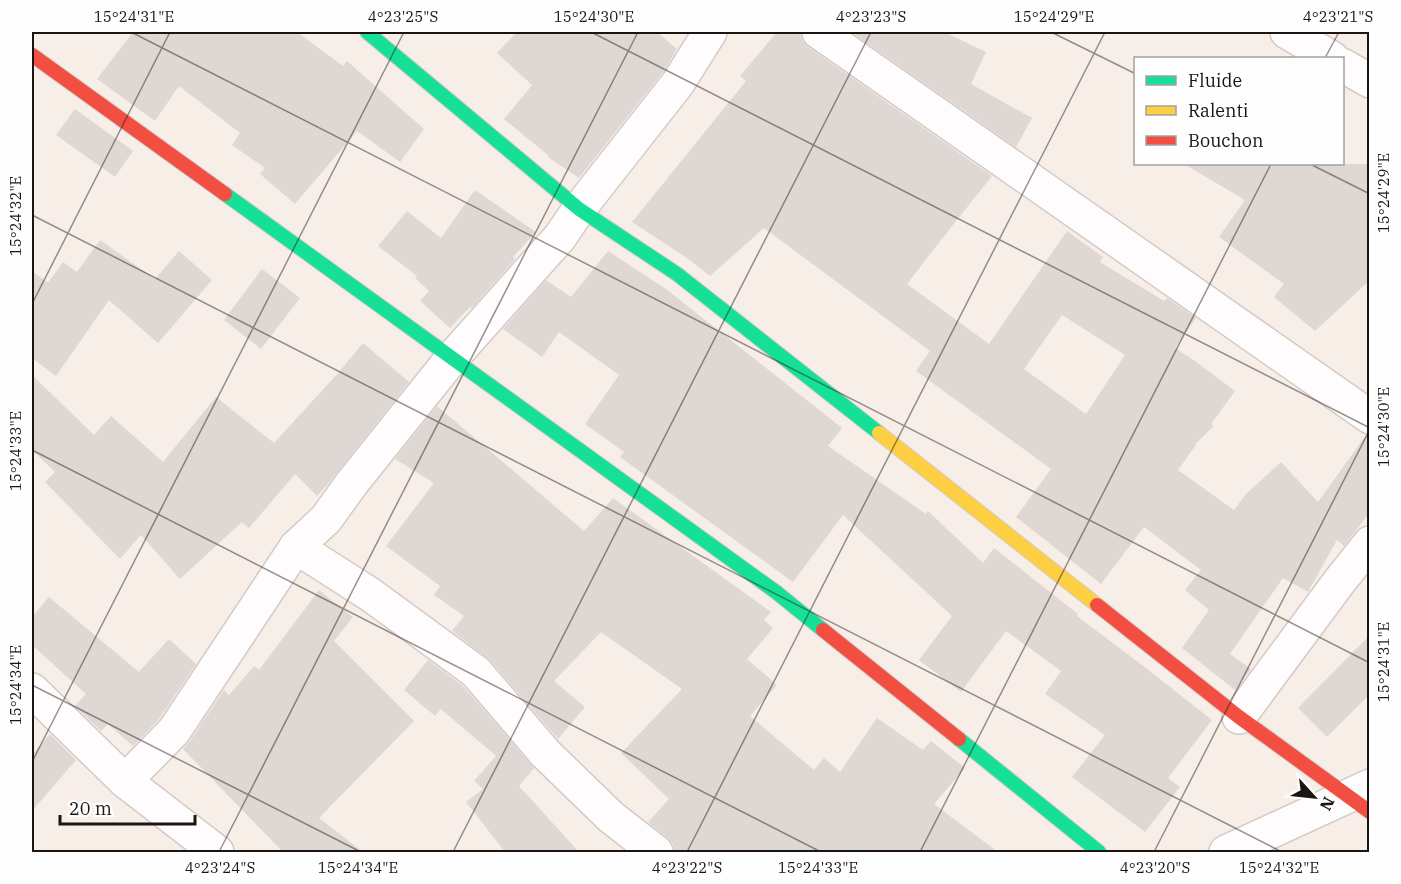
<svg xmlns="http://www.w3.org/2000/svg" width="1401" height="884" font-family="'IBM Plex Serif',serif">
  <rect width="100%" height="100%" fill="#f8eee8"/>
  <g fill="#dfd7d3" fill-rule="evenodd">
    <polygon points="133,32 297,32 343,66 347,61 424,129 400,162 357,131 295,204 260,174 265,168 232,145 240,133 179,86 155,121 97,79"/>
    <polygon points="517,32 657,32 677,49 663,72 579,178 548,157 549,156 504,119 532,85 497,53"/>
    <path d="M777 32H800L802 40 808 47 992 176 930 254 907 284 989 344 1067 231 1103 257 1100 262 1164 301 1167 298 1196 318 1175 348 1195 361 1235 391 1211 424 1214 426 1195 444 1196 445 1178 470 1234 510 1246 494 1281 462 1318 502 1366 435 1370 436V512L1344 546 1337 540 1308 592 1283 578 1230 654 1251 669 1235 690 1182 648 1209 610 1185 590 1201 570 1144 527 1101 584 1016 517 1051 469 916 371 930 351 764 228 710 276 687 258 632 222 746 81 740 76ZM1062 315 1125 355 1086 414 1024 369Z"/>
    <polygon points="851,32 944,32 986,52 971,84 1032,118 1017,145 1016,147"/>
    <polygon points="75,109 133,151 115,177 56,135"/>
    <polygon points="1184,164 1370,164 1370,280 1315,331 1274,297 1284,284 1219,237 1245,200"/>
    <polygon points="475,190 536,232 513,257 515,259 472,308 470,307 450,328 420,301 429,291 415,278 417,276 378,246 407,211 441,238"/>
    <polygon points="100,240 155,279 179,251 212,280 158,343 109,300 56,376 32,358 32,271 48,283 63,262 77,272"/>
    <polygon points="608,251 666,289 842,428 828,446 926,514 928,511 983,563 994,548 1078,614 1077,616 1146,668 1212,720 1168,778 1180,787 1145,832 1072,777 1105,735 1045,694 1061,671 1006,631 961,692 919,660 952,616 843,515 793,582 620,457 624,452 585,424 619,375 559,332 542,357 503,329 546,280 571,297"/>
    <polygon points="262,269 300,298 261,349 224,320"/>
    <polygon points="363,343 409,382 328,484 317,496 295,474 249,528 242,522 180,579 141,535 120,559 45,482 55,472 32,450 32,375 94,435 111,416 163,462 216,397 274,443 339,372"/>
    <polygon points="437,406 584,531 613,498 771,612 764,620 773,628 747,659 777,685 750,716 814,770 824,758 840,772 877,718 923,750 931,741 965,768 934,804 998,852 674,852 673,844 668,838 648,822 669,799 621,753 682,689 601,632 554,681 585,707 558,739 490,660 452,631 464,616 434,595 440,586 386,546 434,483 395,459"/>
    <polygon points="319,590 353,617 334,641 414,721 319,818 363,852 283,852 183,749 190,741 224,690 229,695 254,666 259,670"/>
    <polygon points="49,597 139,672 169,639 196,664 159,719 133,746 108,724 101,731 75,706 86,694 32,645 32,617"/>
    <polygon points="1370,635 1370,694 1327,737 1298,708"/>
    <polygon points="428,660 463,686 534,768 519,786 579,852 505,852 466,802 483,789 474,781 496,756 441,709 435,716 404,690"/>
    <polygon points="50,734 76,760 32,811 32,755"/>
  </g>
  <g fill="none" stroke-linecap="round" stroke-linejoin="round">
    <g stroke="#d3cbc6" stroke-width="36">
      <g id="street">
        <polyline points="819,32 1370,417"/>
        <polyline points="1287,32 1332,58"/>
        <polyline points="1342,65 1370,81"/>
        <polyline points="296,547 371,595 476,672 545,753 611,817 656,852"/>
        <polyline points="32,690 125,781 217,852"/>
        <polyline points="1239,717 1339,582 1370,543"/>
        <polyline points="125,781 174,731 296,547 326,519 352,483 452,358 560,237 579,209 678,83 710,32"/>
        <polyline points="1226,852 1370,786"/>
      </g>
    </g>
    <g stroke="#d3cbc6" stroke-width="16">
      <g id="fast">
        <polyline points="367,32 579,209 677,274 879,433"/>
        <polyline points="225,194 776,592 823,630"/>
        <polyline points="959,739 1099,852"/>
      </g>
    </g>
    <g stroke="#d3cbc6" stroke-width="16">
      <polyline id="slow" points="879,433 1097,605"/>
    </g>
    <g stroke="#d3cbc6" stroke-width="16">
      <g id="jam">
        <polyline points="32,55 225,194"/>
        <polyline points="1097,605 1239,717 1370,812"/>
        <polyline points="823,630 959,739"/>
      </g>
    </g>
    <use href="#street" stroke="#fefcfc" stroke-width="33"/>
    <use href="#fast" stroke="#16e098" stroke-width="14"/>
    <use href="#slow" stroke="#ffcf43" stroke-width="14"/>
    <use href="#jam" stroke="#f24e42" stroke-width="14"/>
  </g>
  <path fill="none" stroke="#1b1511" stroke-width="1.5" stroke-opacity="0.45" d="M131 32 1370 663M591 32 1370 428M1051 32 1136 74M1325 58 1339 32M1310 164 1370 194M32 215 1282 852M32 304 170 32M32 450 821 852M32 685 361 852M32 762 404 32M219 852 638 32M453 852 871 32M687 852 1105 32M920 852 1271 164M1154 852 1370 429"/>
  <rect width="1401" height="884" fill="none" stroke="#fefefe" stroke-width="66"/>
  <rect x="1134" y="57" width="210" height="108" fill="#fefefe" stroke="#a3a19f" stroke-width="1.5"/>
  <rect x="1146" y="76" width="30" height="9" fill="#16e098" stroke="#a3a19f" stroke-width="1.5"/>
  <text x="1188" y="87" font-size="18" fill="#1b1511">Fluide</text>
  <rect x="1146" y="106" width="30" height="9" fill="#ffcf43" stroke="#a3a19f" stroke-width="1.5"/>
  <text x="1188" y="117" font-size="18" fill="#1b1511">Ralenti</text>
  <rect x="1146" y="136" width="30" height="9" fill="#f24e42" stroke="#a3a19f" stroke-width="1.5"/>
  <text x="1188" y="147" font-size="18" fill="#1b1511">Bouchon</text>
  <g transform="translate(1314 797) rotate(117)" stroke="#fefefe" stroke-width="4.5" paint-order="stroke">
  <path d="M0-4.5L10 22L0 15L-10 22Z" fill="#1b1511"/>
  <text y="-9" font-size="16" font-weight="bold" text-anchor="middle" fill="#1b1511">N</text>
  </g>
  <path d="M60 815v9h135v-9" fill="none" stroke="#1b1511" stroke-width="3"/>
  <text x="69" y="815" font-size="18" fill="#1b1511" stroke="#fefefe" stroke-width="4.5" paint-order="stroke">20 m</text>
  <rect x="33" y="33" width="1335" height="818" fill="none" stroke="#1b1511" stroke-width="2"/>
  <g font-size="15" text-anchor="middle" fill="#1b1511">
    <text x="134" y="22">15°24'31"E</text>
    <text x="403" y="22">4°23'25"S</text>
    <text x="594" y="22">15°24'30"E</text>
    <text x="871" y="22">4°23'23"S</text>
    <text x="1054" y="22">15°24'29"E</text>
    <text x="1338" y="22">4°23'21"S</text>
    <text transform="translate(1384 193) rotate(-90)" y="5">15°24'29"E</text>
    <text transform="translate(16 216) rotate(-90)" y="5">15°24'32"E</text>
    <text transform="translate(1384 427) rotate(-90)" y="5">15°24'30"E</text>
    <text transform="translate(16 451) rotate(-90)" y="5">15°24'33"E</text>
    <text transform="translate(1384 662) rotate(-90)" y="5">15°24'31"E</text>
    <text transform="translate(16 685) rotate(-90)" y="5">15°24'34"E</text>
    <text x="220" y="873">4°23'24"S</text>
    <text x="358" y="873">15°24'34"E</text>
    <text x="687" y="873">4°23'22"S</text>
    <text x="818" y="873">15°24'33"E</text>
    <text x="1155" y="873">4°23'20"S</text>
    <text x="1279" y="873">15°24'32"E</text>
  </g>
</svg>
